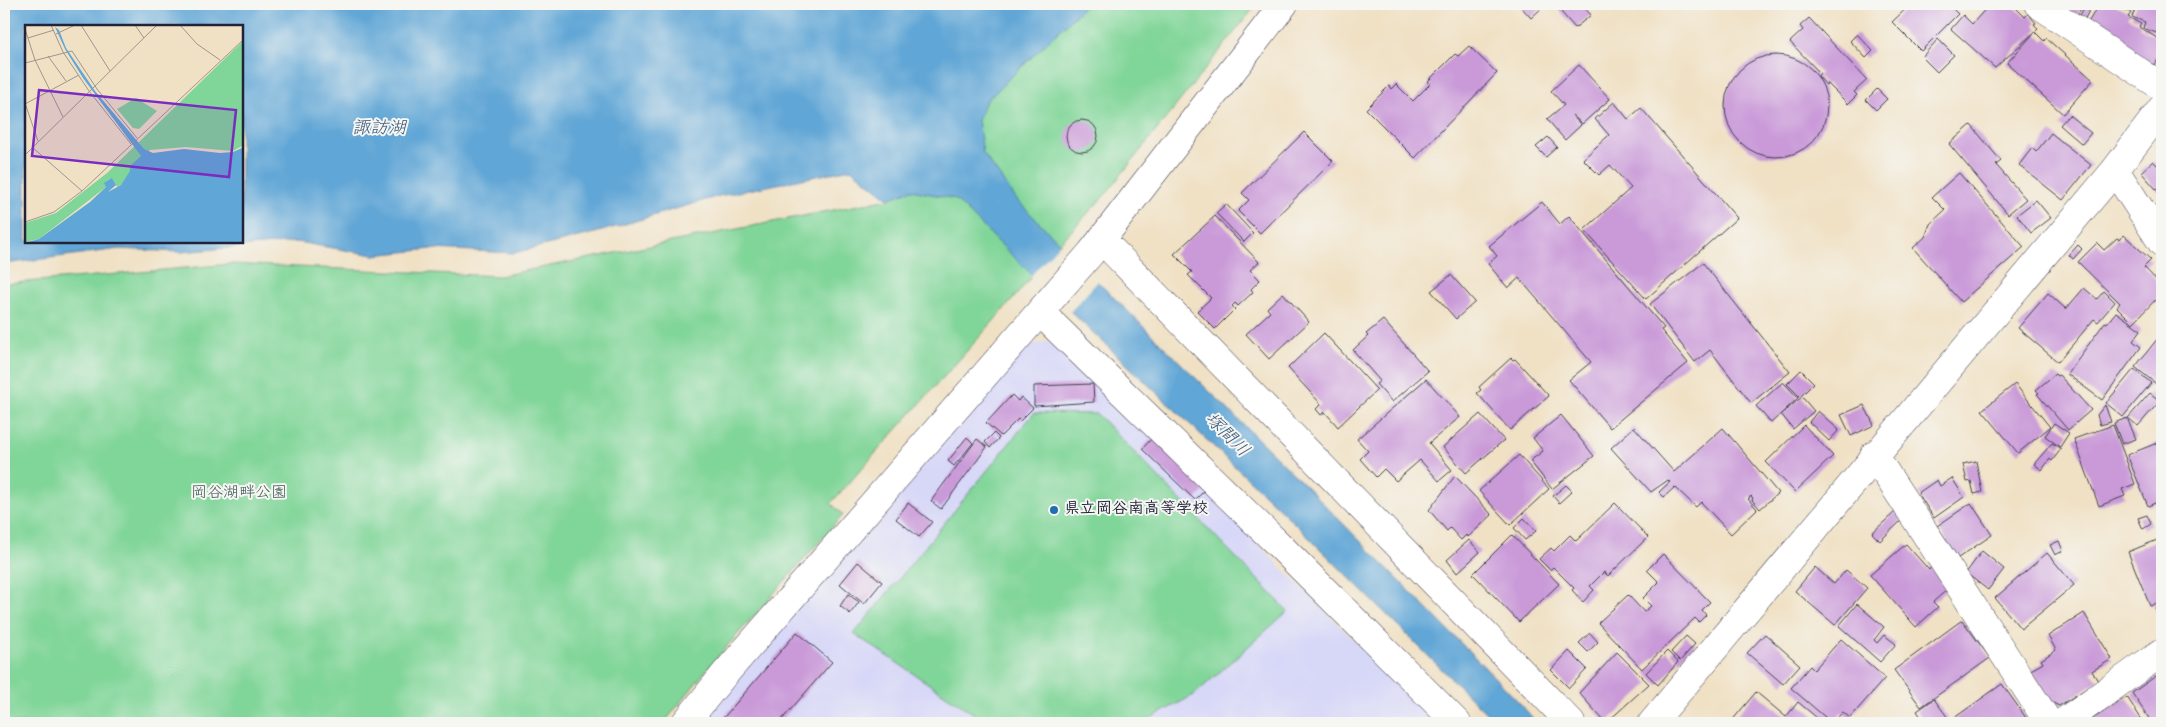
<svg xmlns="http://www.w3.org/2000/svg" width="2166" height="727" viewBox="0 0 2166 727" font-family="'Gochi Hand','Klee One',sans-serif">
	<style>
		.built { fill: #d7d7f8 }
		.green { fill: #80d598; stroke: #517c6a }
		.water { fill: #60a6d6; stroke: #416488; fill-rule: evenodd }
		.pier { fill: #f0e1c5 }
		.building { fill: #c999d8 }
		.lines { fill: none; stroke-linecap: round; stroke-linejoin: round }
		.minor-casing { stroke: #413f50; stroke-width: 29 }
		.minor { stroke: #fff; stroke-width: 28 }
		.poi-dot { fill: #1f6fb2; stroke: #f6f6f2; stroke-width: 2 }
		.labels { text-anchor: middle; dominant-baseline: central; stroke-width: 4; stroke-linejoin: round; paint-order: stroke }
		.park-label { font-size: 16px; fill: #3e5857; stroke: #f6f6f2 }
		.poi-label { font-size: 16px; font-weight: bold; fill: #22223b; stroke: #f6f6f2; text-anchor: start }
		.water-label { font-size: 18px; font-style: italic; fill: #3b5779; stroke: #f6f6f2 }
		.inset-road { fill: none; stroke: #9e958e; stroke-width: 1 }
		.view { fill: #7b2cbf; fill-opacity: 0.15; stroke: #7b2cbf; stroke-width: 2.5 }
		.inset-edge { fill: none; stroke: #22223b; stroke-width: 2.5 }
	</style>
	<rect width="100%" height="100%" fill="#f6f6f2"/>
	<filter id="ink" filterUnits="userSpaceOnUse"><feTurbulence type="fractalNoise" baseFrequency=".02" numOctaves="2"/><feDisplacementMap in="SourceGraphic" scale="10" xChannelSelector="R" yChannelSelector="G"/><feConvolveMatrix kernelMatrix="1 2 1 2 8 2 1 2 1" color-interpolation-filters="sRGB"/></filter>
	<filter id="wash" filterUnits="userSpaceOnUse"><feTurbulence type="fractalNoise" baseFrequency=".0096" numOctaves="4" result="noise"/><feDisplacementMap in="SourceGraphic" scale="20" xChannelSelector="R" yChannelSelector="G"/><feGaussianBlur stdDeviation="1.12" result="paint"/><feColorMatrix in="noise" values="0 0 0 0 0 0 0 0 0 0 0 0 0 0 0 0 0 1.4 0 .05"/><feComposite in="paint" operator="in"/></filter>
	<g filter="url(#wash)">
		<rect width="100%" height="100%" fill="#f0e1c5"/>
		<path class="built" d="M1055,341L1437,723H703L741,674L1026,345Z"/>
		<path class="green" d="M1087,4H1257L1105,195L1060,243L1008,305L831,503L843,515L708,668L664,723H4V284L231,264L499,276L889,199L986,101Z
			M1034,413L1097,414L1288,611L1194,695L1141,723H1007L977,716L854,634Z"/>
		<path class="water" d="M4,4H1087L986,101L978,120L983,153L1016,199L1098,282L1306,486L1519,702L1537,723H1496L1283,512L1032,275L955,199L911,190L889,199L851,169L719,196L595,233L514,253L432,249L374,255L297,242L181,252L119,249L4,264ZM26,26H241V241H26Z"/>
		<path class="pier" d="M1062,241L1099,280L1070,312L1030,277Z"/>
		<g id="blocks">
			<path class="building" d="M1526,4H1543L1545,5L1531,18L1522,8Z
				M1557,4H1581L1591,15L1575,28L1555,5Z
				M1911,4H1951L1955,7L1953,9L1958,14L1921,51L1892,22Z
				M1990,4H2012L2025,17L2028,14L2036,23L2034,24L2038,29L1995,68L1951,29L1963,15L1972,24Z
				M2061,4H2084L2077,15Z
				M2086,4H2093L2084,20L2079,17Z
				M2099,4H2114L2131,13L2128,17L2141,24L2139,27L2162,41V52L2155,65L2086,26Z
				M2137,4H2162V35L2143,28L2145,22L2132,17Z
				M1809,18L1867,80L1854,92L1857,95L1848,104L1827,83L1826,85L1818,76L1820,73L1790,42L1803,30L1800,26Z
				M2035,32L2044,41L2046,38L2093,80L2063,114L2007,63Z
				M1857,34L1873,51L1866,58L1850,41Z
				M1938,39L1954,55L1937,72L1922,57Z
				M1469,46L1497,73L1415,158L1366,109L1389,86L1391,89L1396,84L1413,101L1430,84L1428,81L1455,54L1458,56Z
				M1725 106a51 51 0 1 1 102 0a51 51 0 1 1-102 0Z
				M1579,65L1610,99L1582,124L1572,115L1581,125L1565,140L1547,119L1564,105L1551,91Z
				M1877,89L1887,99L1876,110L1866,100Z
				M1614,102L1628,119L1641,108L1737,218L1646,299L1584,230L1631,188L1610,165L1599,175L1583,159L1609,135L1595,119Z
				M2069,115L2091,133L2082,144L2060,125Z
				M1066 136a16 16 0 1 1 32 0a16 16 0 1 1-32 0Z
				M1971,125L2001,161L1996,165L2026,199L2008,214L1949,144Z
				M1304,132L1333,161L1260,233L1238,211L1249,200L1242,193Z
				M2051,133L2091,165L2063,200L2019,165L2032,148L2036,152Z
				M1548,137L1557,147L1546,157L1536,147Z
				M2153,161L2160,168L2162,166V196L2141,172Z
				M1959,173L2024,247L1961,302L1913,248L1925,237L1930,224L1945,210L1932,197Z
				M2036,200L2051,218L2031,233L2017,215Z
				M1542,202L1560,224L1569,216L1664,328L1661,330L1688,363L1610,428L1569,380L1591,362L1519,278L1508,288L1488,264L1497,256L1489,246Z
				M1226,204L1253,233L1244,242L1216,213Z
				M1215,216L1259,262L1250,270L1260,280L1251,289L1253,292L1238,306L1235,303L1232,306L1235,309L1215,329L1197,311L1211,298L1188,275L1192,272L1174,254Z
				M2124,235L2151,260L2144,267L2162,286V293L2133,323L2117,307L2120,303L2078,262L2097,243L2104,250L2117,238L2120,240Z
				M2078,245L2082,249L2073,259L2069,255Z
				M1703,263L1790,372L1751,403L1710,350L1695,362L1650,304Z
				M1451,275L1475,302L1456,319L1431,291Z
				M2084,288L2097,299L2104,291L2115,302L2098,322L2094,319L2058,362L2018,328L2048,293L2066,309Z
				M1283,293L1309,322L1269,359L1246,334L1270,312L1267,308Z
				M2116,312L2141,330L2133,341L2141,347L2102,400L2067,374L2105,322L2107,323Z
				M1383,320L1428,371L1392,402L1376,384L1380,381L1353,350L1368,336L1366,334Z
				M1324,333L1377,390L1338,427L1325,412L1321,415L1316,409L1321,404L1288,368Z
				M2162,333V384L2160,387L2135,367Z
				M1511,358L1513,360L1515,359L1549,396L1510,430L1477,393L1481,390L1479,387Z
				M2134,369L2151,383L2123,417L2106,403Z
				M1801,370L1814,383L1800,397L1787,384Z
				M2055,374L2057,376L2059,375L2091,410L2068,430L2037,394L2039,393L2036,390Z
				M1426,379L1460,417L1429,443L1452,470L1439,481L1420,460L1396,481L1384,469L1376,477L1360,459L1368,451L1357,439Z
				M1783,382L1798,398L1771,423L1756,406Z
				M1093,384L1094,402L1034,406V386Z
				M2015,384L2050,427L2018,453L1982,410Z
				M2150,393L2160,401L2138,426L2128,418Z
				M1012,395L1018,401L1021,397L1033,408L1020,421L1018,419L1001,436L986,423Z
				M1802,397L1814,411L1793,429L1781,414Z
				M1864,405L1874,425L1851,436L1841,415Z
				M2105,405L2111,422L2100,425L2097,415Z
				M1818,411L1839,430L1829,441L1809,422Z
				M1480,414L1504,440L1466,473L1443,447Z
				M1561,415L1594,456L1552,489L1530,461L1543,451L1533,438Z
				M2127,418L2136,439L2122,444L2114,423Z
				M2054,423L2069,433L2060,447L2045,436Z
				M1804,425L1833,456L1795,492L1766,462Z
				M2113,425L2135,484L2122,489L2125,496L2099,506L2074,439Z
				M1634,427L1674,472L1723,428L1778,493L1760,509L1752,500L1753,498L1751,496L1748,499L1757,509L1731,534L1701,502L1696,507L1675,487L1664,497L1659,492L1670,482L1668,480L1651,492L1611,448Z
				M994,433L999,438L990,448L985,442Z
				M967,437L973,443L954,466L948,461Z
				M1153,437L1206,489L1195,500L1142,449Z
				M977,439L987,447L941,509L931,501Z
				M2162,441V500L2148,506L2127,455Z
				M2052,443L2061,449L2052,461L2050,459L2042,470L2034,464Z
				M1519,455L1549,489L1510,525L1479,491Z
				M1976,461L1982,492L1974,494L1971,481L1967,482L1963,464Z
				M1455,476L1492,515L1468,537L1466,535L1461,540L1450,528L1447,531L1429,510Z
				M1952,478L1964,497L1934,518L1918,493L1937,480L1940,486Z
				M1566,485L1572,491L1559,503L1553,496Z
				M908,503L932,522L919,537L896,519Z
				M1615,503L1648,537L1608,576L1604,572L1590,586L1594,590L1583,602L1572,590L1574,588L1553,567L1550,570L1539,559L1551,548L1554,551L1570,535L1576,541Z
				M1971,503L1992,535L1958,558L1937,526Z
				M1896,511L1903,519L1880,541L1872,533Z
				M2147,515L2151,524L2143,529L2138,518Z
				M1524,518L1536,531L1525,540L1514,528Z
				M1512,535L1559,584L1519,622L1473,574Z
				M1469,540L1480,552L1457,573L1447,560Z
				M2157,540L2162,552V601L2150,606L2128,552Z
				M2059,541L2063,551L2055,555L2050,545Z
				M1906,544L1929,570L1931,567L1949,588L1933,602L1938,607L1916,627L1870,575Z
				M1982,551L2004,569L1988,590L1966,573Z
				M2047,553L2074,585L2021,629L1995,598Z
				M1663,554L1710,602L1702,610L1706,615L1699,622L1695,618L1642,669L1598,623L1628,595L1644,612L1651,606L1643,598L1659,582L1647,570Z
				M858,562L882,582L864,604L840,584Z
				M1815,567L1834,584L1846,570L1867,588L1835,625L1795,591Z
				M848,594L859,602L850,614L840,606Z
				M1857,604L1884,627L1874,640L1877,643L1884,635L1896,644L1880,662L1839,626Z
				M2162,605V625L2155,608Z
				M2084,613L2112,659L2092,671L2098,681L2059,706L2051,702L2031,670L2043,663L2041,660L2056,650L2048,636Z
				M1962,620L1990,658L1921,707L1894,670Z
				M797,632L832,662L779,723H719Z
				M1590,633L1598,642L1588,652L1579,643Z
				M1765,634L1800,665L1783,684L1747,653Z
				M1686,636L1695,644L1680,661L1671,652Z
				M1841,639L1885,678L1850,718L1843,712L1832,723L1791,688L1810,666L1814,670Z
				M1569,651L1587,669L1569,688L1551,670Z
				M1667,651L1678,662L1658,685L1646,673Z
				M1617,652L1649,684L1606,723L1579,693Z
				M2156,676L2162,686V723H2152L2132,693Z
				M2002,684L2029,722L1947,723Z
				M1756,692L1786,717L1798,702L1822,722L1730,723Z
				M2127,697L2144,723H2086Z
				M1934,699L1948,718L1941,723H1925L1917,711Z
				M1917,717L1921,723H1908Z"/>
		</g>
	</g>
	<g filter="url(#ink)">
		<use href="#blocks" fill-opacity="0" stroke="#413f50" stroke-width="1"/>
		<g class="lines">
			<defs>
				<path id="minor" d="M2038,4L2162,87
					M2115,170L2162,243
					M1102,240L1571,723
					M1040,312L1279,545L1457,723
					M1874,455L2049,723
					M685,723L723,676L1091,253L1284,4
					M1652,723L2115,170L2162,108
					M2062,723L2162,652"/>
			</defs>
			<use href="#minor" class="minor-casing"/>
			<use href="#minor" class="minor"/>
		</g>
	</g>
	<circle class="poi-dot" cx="1054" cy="510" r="5"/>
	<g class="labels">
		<g class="park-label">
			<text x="239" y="494">岡谷湖畔公園</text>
		</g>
		<g class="poi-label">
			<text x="1064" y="510">県立岡谷南高等学校</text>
		</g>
		<g class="water-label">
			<text x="379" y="129">諏訪湖</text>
			<text transform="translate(1226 436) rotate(45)">塚間川</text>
		</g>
	</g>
	<g transform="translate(25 25)">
		<rect width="218" height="218" fill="#f0e1c5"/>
		<path d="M217,17V121L208,126L161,122L125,125L105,141L106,146L96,160L92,162L87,153L81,162L14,214L0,217V198L31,188L82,148ZM111,73L132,86L114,104L108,103L92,84Z" fill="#80d598"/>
		<path d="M30,2L34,5L41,23L70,66L119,124L128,128L159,124L195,128L208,127L217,123V217H3L14,214L65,177L81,162L79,158L87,153L91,160L83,167L96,160L105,146V141L116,131L58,53L40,24Z" fill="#60a6d6"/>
		<path class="inset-road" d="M26,0L38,27L64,66L106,119M56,0L85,46M110,0L119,13M155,0L172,19L195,35M0,4L10,35L38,92M31,9L50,0M3,13L29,5M23,31L41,56M0,38L47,26L72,64L112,113M0,78L13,116M0,79L54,50M7,122L57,166M0,130L132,0M0,197L29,187L57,166L218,15"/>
		<path class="view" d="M14,65L211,85L204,152L7,131Z"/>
		<rect width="218" height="218" class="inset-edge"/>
	</g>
	<rect width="2166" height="727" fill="none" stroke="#f6f6f2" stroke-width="20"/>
</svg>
